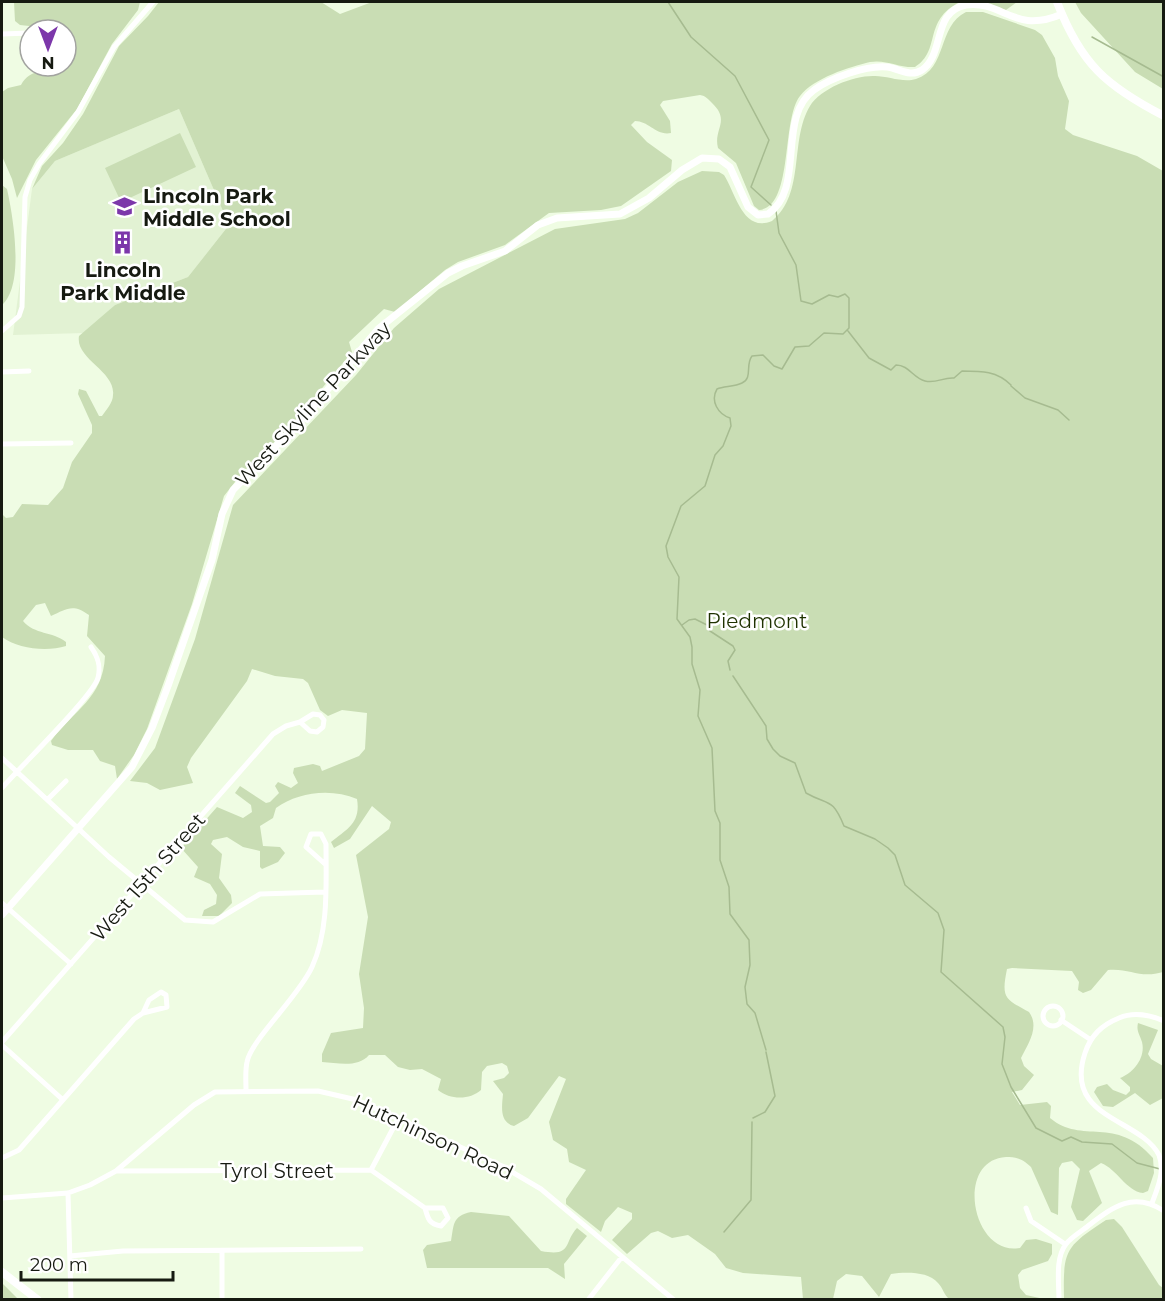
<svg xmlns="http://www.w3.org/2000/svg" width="1165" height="1301" viewBox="0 0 1165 1301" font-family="Montserrat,sans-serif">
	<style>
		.built { fill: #e2f2d3 }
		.green { fill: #c9ddb4 }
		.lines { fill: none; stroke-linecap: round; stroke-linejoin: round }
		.stream { stroke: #a6bb90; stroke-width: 1.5 }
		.minor { stroke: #fff; stroke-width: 5 }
		.tertiary { stroke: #fff; stroke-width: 7 }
		.secondary { stroke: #fff; stroke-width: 8 }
		.labels { text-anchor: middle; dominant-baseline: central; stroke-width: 5; stroke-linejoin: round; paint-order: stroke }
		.poi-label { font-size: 20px; font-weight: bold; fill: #161a11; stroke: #fff; text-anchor: start }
		.street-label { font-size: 20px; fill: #161a11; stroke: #fff }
		.park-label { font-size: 20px; fill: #1f3201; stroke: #fff }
	</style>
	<rect width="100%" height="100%" fill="#effce3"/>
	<path class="built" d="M179,109L229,225L188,277L115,305L85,333L13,335L32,189L55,161Z"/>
	<path class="green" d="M14,2H140L138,10L112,44L77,109L36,160L17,198L12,179L2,156V92L8,88L21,85C30,68 49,71 66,66L69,56L66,30L20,25L15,21Z
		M159,2H321L340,14L372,2H960C922,21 942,50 915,67C899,68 886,59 870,62C849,67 814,78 800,96C781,120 794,207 759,210L754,206L736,163L718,148C713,129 731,121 712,103C708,99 706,96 700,95L663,101L660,105L670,121L671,133C656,136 649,121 635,121L631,125L647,142L672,160L671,171L621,206L601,210L549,213L505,245L458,262L445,270L395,312L384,309L349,342L352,352L290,427L242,473L224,496L192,604L147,729L134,755L117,779L115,766L100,761L93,750H68L52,745L51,741C74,709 103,699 105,656L87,636L89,615C73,603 66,609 51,616L45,603L36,605L23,621C35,635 52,631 66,642V646C47,652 18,649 2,637V514L6,518L13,517L22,504L48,505L63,488L72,462L92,433V425L78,394L79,389L86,391L99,416H102C106,410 113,403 113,395C116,371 75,359 79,336L115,305L188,277L229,225L179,109L55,161L32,189L42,166L63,143L83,114L119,46L148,16Z
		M979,2H1017L1006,10Z
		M1075,2H1163V89L1135,72L1081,13Z
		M966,12H983L1035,30L1042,35L1055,58L1058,76L1069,101L1065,129L1073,135L1137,156L1163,171V972C1140,979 1130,968 1108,970L1091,990L1083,993L1078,990L1079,982L1072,971L1012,968L1007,969C1001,998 1005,999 1029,1012C1040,1027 1028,1044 1021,1058L1024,1066L1034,1075L1022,1090L1012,1092L1020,1105L1047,1102L1051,1106L1050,1118C1082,1145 1116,1115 1153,1158L1154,1173L1148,1191L1143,1193C1126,1191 1117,1169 1101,1163L1089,1171L1102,1203L1083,1221L1077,1220L1071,1207L1080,1169L1072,1161L1062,1163L1059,1168L1058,1215L1051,1212L1031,1167C1023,1159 1017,1157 1006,1157C954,1160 972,1257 1020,1248L1026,1240L1036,1239L1052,1244V1254L1048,1261L1022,1270L1018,1275L1020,1288L1026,1295L1044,1299H949C944,1295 943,1288 938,1283C928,1271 905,1272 891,1274L879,1297L862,1276L846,1274L837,1281L833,1299H803L801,1277L743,1273L726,1268L715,1254L688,1235L672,1238L658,1231L651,1233L627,1254L612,1240L632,1219V1213L618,1207L605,1221L601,1232L566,1204V1199L586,1170L569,1162L567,1149L553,1140L549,1122L566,1079L559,1076L528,1118L514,1126C499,1122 502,1106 503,1094L493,1081L504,1078L509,1073L507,1066L502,1063L487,1066L482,1072L481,1090C470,1100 450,1100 438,1090L441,1079L422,1069L410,1070L398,1067L385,1055H369C358,1068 338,1063 322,1062V1054L331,1033L363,1028L364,1008L359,974L368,917L356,855L389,829L391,822L372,806L350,839L334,848L331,842C347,829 361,823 357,799C331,788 298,792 276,808L273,818L260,826L263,846L280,847L285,853L278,862L262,869L260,867V851L243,847L227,837L213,840L211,844L222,854L219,878L231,895L232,903L219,916H202L204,910L216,904L217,895L210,884L194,877L198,867L181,848L217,807L243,818L252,812L251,805L235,793L240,786L266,803L270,802L279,793L275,786L278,782L291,788L298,783L293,773L294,768L313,764L320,766L322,771L359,756L365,749L367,713L342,710L328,716L320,710L308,683L303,679L275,676L252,669L247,681L191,758L187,767L193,783L160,790L147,783L130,781L155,748L195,639L233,505L356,375L394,328L439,289L555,229L625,219L638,213L678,182L702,171L719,172L724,175C736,194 743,233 772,221C806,193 789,141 810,106C821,88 855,75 875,76C888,76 903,83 916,79C948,69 937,26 966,12Z
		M180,133L196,167L121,202L105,168Z
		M2,185L7,189C13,216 25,285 2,305Z
		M1138,1023L1158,1030L1148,1054L1151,1059L1163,1066V1098L1150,1105L1135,1093L1113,1107L1103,1106L1094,1092L1097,1087L1107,1084L1113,1090L1126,1095L1130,1091V1087L1120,1078C1133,1073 1146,1058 1142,1042C1140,1035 1136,1031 1138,1023Z
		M471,1212L509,1216L541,1251C573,1257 563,1243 577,1228L587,1236L564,1264L565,1279L548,1268H427L423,1250L427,1245L451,1241C454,1225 452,1216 471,1212Z
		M1114,1219L1122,1227L1159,1285L1163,1288V1299H1064C1063,1250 1065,1247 1106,1220Z
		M2,1283L18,1299H2Z"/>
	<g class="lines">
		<path class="stream" d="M668,2L691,37L735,76L769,140L751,187L771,205
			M1092,37L1164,77
			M848,331L869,358L891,370L896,365C909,365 913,378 925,381C936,384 943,377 954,378L962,371C982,371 997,371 1011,385
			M1011,386L1025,398L1058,410L1069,420
			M682,625L689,620L695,619L709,626L710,631L733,646L735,650L728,661L730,670
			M733,676L766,726L767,739L773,749L780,756L795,763L806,793C829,806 832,797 844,826L875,839L888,848L895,855L905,885L938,913L944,930L941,972L1003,1027L1005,1037L1002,1064L1011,1087L1036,1128L1062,1141L1071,1137L1082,1142L1112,1144L1137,1163L1160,1169
			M766,1050L755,1013L747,1004L745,987L750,965L749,940L730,914L729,887L720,860V823L715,811L712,748L698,716L700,690L692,664V647L690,637L677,619L679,577L668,557L666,546L681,506L705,486L715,455L723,446L731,426L730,418C718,414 710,401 717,389C724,386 734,387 742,383C753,378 745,365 752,356L763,355L774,366L782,369L795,347L809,346L824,333L843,334L849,328V298L845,294L838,297L829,295L812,304L801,301L796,265L779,233L776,211
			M753,1118L765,1112L775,1096L766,1052
			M724,1232L751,1200L752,1122"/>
		<path class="minor" d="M2,34L30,33
			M2,331L19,316L22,307L25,197L30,180L39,164L78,112L114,47L153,2
			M2,372L29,371
			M2,444L71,443
			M313,714L320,715L324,720L323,727L317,732L310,731L300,722Z
			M2,758L109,857L185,920L213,922L260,894L324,892
			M2,788C19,768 92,697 98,678C101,666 98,657 91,647
			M48,799L66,781
			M2,903L71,964
			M161,992L166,995L167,1007L143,1013L149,1000Z
			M1043 1016a10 10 0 1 1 20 0a10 10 0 1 1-20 0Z
			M1061,1020L1091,1040
			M2,1042L273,734L286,726L300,722
			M2,1045L62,1099
			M246,1090C246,1081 245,1071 247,1062C251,1040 299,996 312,967C329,930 326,885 326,844L321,834H311L306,847L325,864
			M2,1158L19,1150L134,1019L143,1013
			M371,1170L398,1119
			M116,1171L371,1170L425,1208H443L448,1218L441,1226C429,1224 428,1219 425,1208
			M68,1193L71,1300
			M2,1198L68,1193L90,1185L116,1171L194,1105L215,1092L318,1091L357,1100L502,1166L541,1189L674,1300
			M1152,1203C1158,1187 1165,1172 1159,1155C1140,1118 1063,1119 1085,1053C1091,1035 1102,1025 1119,1018C1133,1012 1150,1015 1164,1021
			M1026,1208L1031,1221L1065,1244
			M222,1252V1300
			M70,1256L123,1251L361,1249
			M588,1300L621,1258
			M1059,1300C1059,1283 1055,1258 1066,1244C1071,1237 1082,1231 1088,1226C1113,1207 1133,1191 1164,1211"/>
		<path class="tertiary" d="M2,915L132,767L152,728L168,686L212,560L222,514L233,490L309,412L378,329L448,273L462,266L505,251L538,225L557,218L620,214L649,198L682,170L702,158L719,159L730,167L748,207L758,215L768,214C806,189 776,117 814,90C830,78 867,65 887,67C898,68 910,78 922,70C945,54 932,11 966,5C1003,0 1014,35 1062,14"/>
		<path class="secondary" d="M1057,2C1081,64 1106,86 1164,116
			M2,1272L38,1300"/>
	</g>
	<defs>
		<symbol id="school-bare" viewBox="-9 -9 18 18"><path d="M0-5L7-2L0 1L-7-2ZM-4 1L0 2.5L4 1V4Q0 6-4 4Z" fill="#7c37aa" stroke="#fff" stroke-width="2.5" paint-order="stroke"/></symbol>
		<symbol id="building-bare" viewBox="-9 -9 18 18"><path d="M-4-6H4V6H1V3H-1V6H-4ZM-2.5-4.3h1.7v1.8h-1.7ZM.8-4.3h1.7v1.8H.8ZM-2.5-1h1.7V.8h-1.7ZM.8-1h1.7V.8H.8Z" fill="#7c37aa" stroke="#fff" stroke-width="2.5" paint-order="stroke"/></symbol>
	</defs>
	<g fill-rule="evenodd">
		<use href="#school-bare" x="108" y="190" width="33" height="33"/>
		<use href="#building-bare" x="106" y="226" width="33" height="33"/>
	</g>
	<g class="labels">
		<g class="poi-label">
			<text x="143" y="196">Lincoln Park<tspan x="143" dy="23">Middle School</tspan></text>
			<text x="123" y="270" text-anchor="middle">Lincoln<tspan x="123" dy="23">Park Middle</tspan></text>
		</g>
		<g class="street-label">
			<text transform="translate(313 404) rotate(-47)">West Skyline Parkway</text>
			<text transform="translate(148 877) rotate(-49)">West 15th Street</text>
			<text transform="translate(433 1137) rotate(25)">Hutchinson Road</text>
			<text x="277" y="1171">Tyrol Street</text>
		</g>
		<g class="park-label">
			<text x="757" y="621">Piedmont</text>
		</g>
	</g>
	<rect width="1165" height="1301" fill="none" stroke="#161a11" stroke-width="6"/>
	<g transform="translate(48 48) rotate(180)"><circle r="28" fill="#ffffff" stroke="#a2a3a0" stroke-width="1.5"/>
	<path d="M0-4.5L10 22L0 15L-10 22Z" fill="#7c37aa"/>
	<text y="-9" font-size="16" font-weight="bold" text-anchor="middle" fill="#161a11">N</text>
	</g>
	<path d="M21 1271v9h152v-9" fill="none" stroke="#161a11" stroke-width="3"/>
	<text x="30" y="1271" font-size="18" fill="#161a11" stroke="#ffffff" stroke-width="4.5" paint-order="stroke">200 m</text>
</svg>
